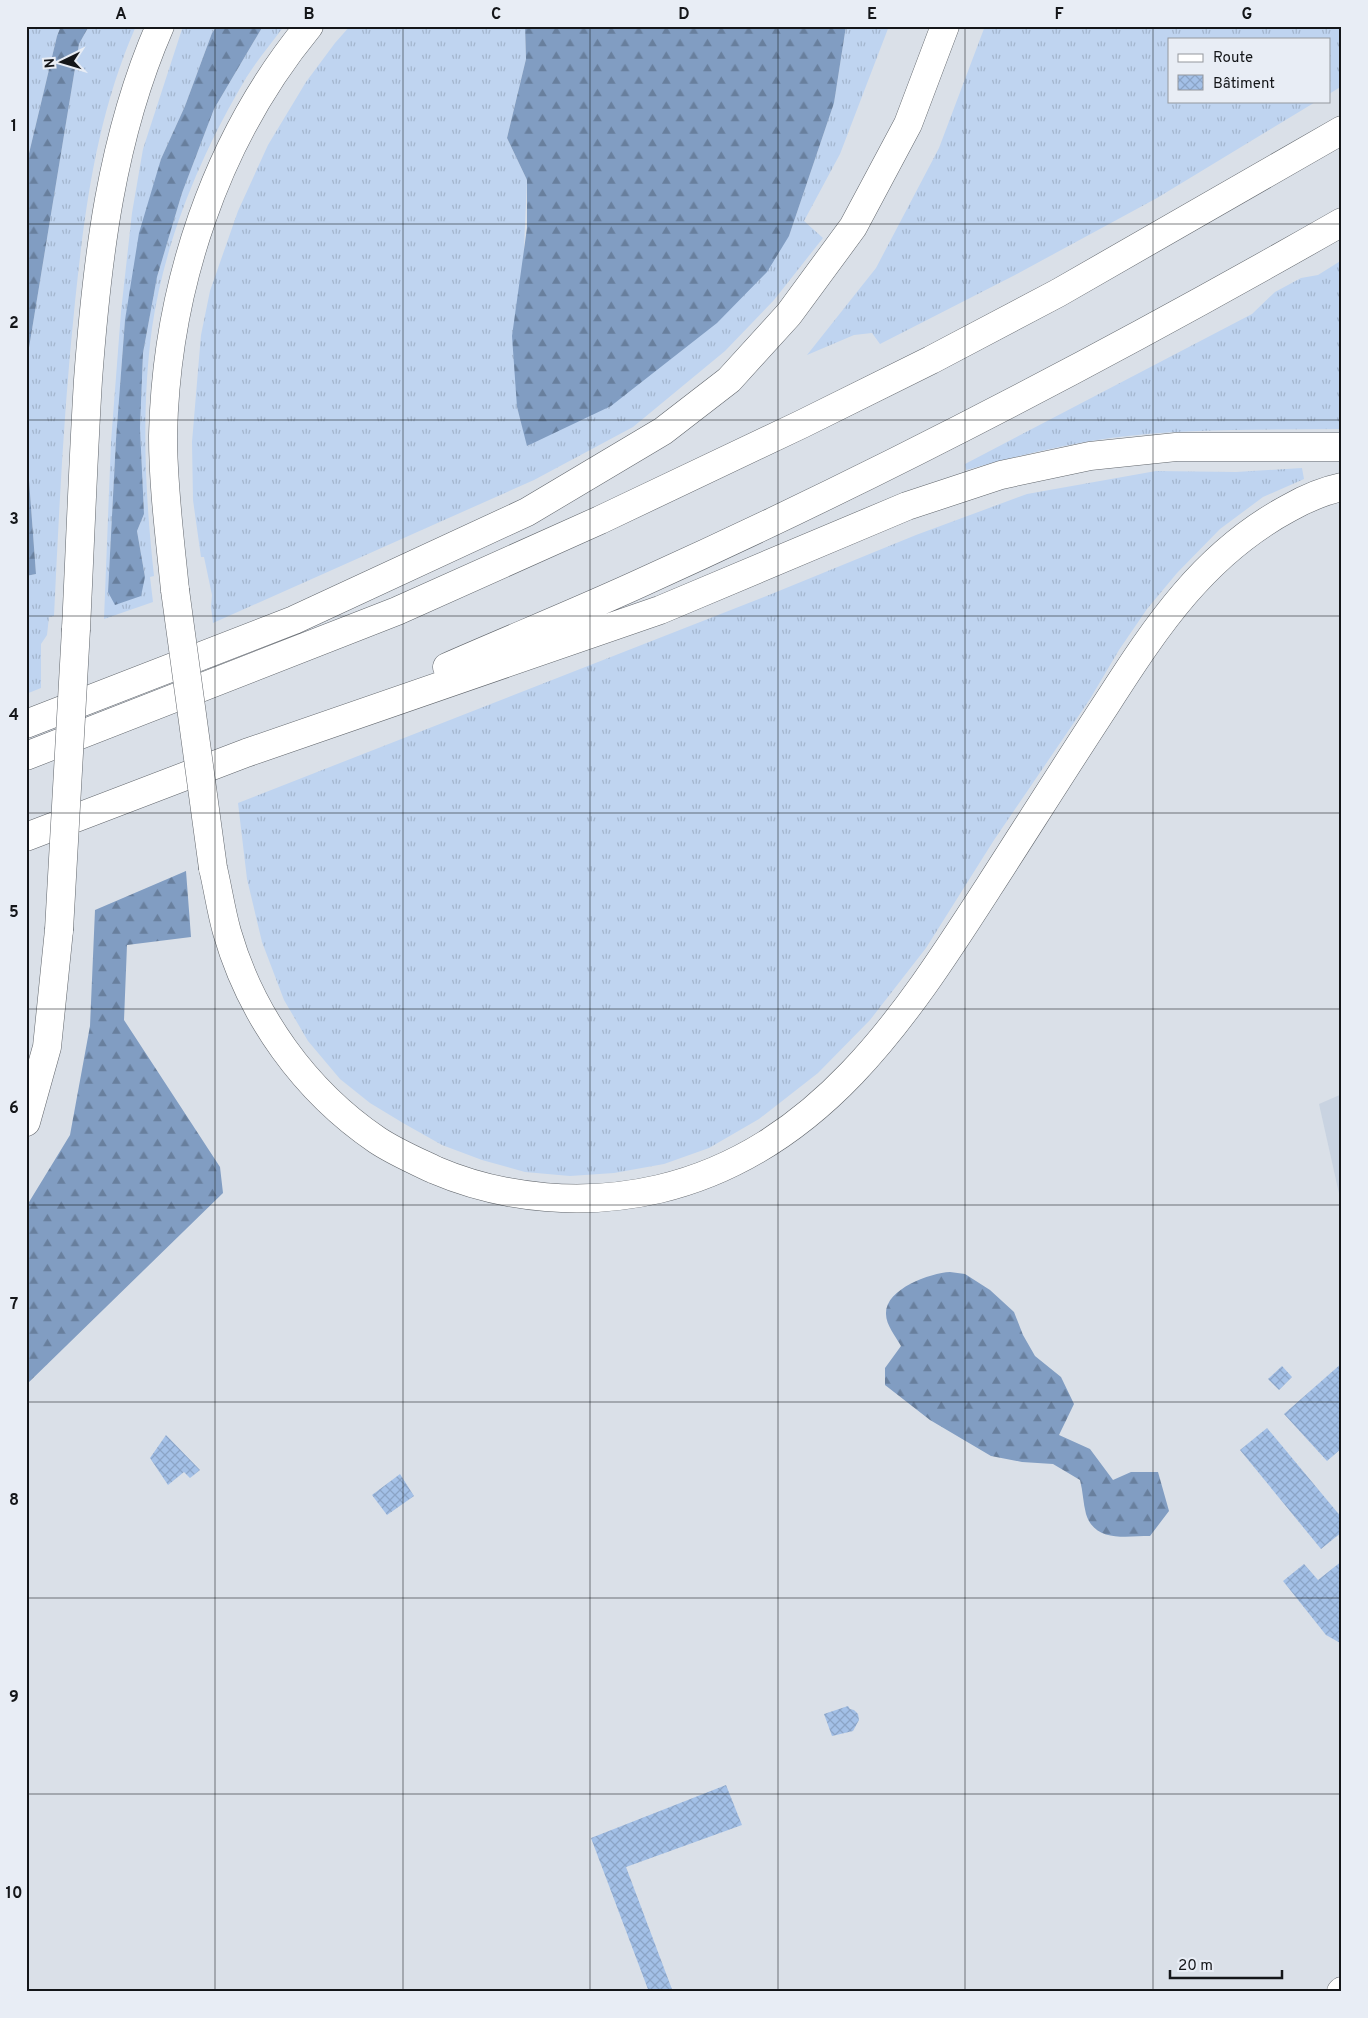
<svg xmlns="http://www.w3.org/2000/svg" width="1368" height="2018" viewBox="0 0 1368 2018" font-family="Overpass,sans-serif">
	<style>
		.built { fill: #c9d3e1 }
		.grass { fill: url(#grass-tufts) }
		.forest { fill: url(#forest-firs) }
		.building { fill: url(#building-cross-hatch) }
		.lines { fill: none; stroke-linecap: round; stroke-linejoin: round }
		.secondary-casing { stroke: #60656b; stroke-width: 29 }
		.highway-casing { stroke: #60656b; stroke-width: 29 }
		.secondary { stroke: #fff; stroke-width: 28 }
		.highway { stroke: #fff; stroke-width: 28 }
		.highway-bridge-casing { stroke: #60656b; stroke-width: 29; stroke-linecap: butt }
		.highway-bridge { stroke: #fff; stroke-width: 28 }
		.grid { fill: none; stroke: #141619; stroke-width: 1; stroke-opacity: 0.55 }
		.neatline { fill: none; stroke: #141619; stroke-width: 2 }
		.grid-label { font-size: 16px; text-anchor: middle; font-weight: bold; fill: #141619 }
	</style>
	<defs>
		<pattern id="grass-tufts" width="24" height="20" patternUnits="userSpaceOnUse" patternTransform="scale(1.25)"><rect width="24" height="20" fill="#bfd4f0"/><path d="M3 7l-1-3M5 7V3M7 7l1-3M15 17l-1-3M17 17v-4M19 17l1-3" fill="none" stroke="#a3b5cd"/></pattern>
		<pattern id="forest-firs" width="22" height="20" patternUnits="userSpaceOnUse" patternTransform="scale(1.25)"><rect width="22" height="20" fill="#819dc2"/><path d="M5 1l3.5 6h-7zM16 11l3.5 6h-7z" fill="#687f9d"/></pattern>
		<pattern id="building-cross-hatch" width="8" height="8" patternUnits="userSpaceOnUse" patternTransform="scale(1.25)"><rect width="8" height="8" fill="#a3c0e7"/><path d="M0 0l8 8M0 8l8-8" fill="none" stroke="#8ba4c6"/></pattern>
	</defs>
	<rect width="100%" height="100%" fill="#dae0e8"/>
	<path class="built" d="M1342,1094V1207L1319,1104Z"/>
	<path class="grass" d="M32,26H61L57,36L26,166V36Z
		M89,26H136C97,115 85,207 75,302C64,406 59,511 54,616L49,617L47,635L41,644V688L26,694V576L36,574L26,440V366L79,44Z
		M183,26H217L212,33L185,106L161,159L125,320L116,439L108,592L145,577L137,531L144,514L140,428L143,353L157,277L182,193L214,109L263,26H284C272,43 257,60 246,78C201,154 165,239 152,328C141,410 145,494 154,576L150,577L153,602L104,619L111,442L121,312L132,213L143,149Z
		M350,26H525L526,59L507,138L527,180L517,407L528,446L789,236L834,103L846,26H889L840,154L804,221L823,238L774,300L725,351L633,427L534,480L213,623L211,607L212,595L204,557H201L193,500L192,442L201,335L210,291L238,211L268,145L306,82L335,43Z
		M985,26H1342V86L1329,94V39H1169V101H1317L1157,198L1015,275L880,344L872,333L854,335L807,355L876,268L939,148Z
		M1342,260V429C1265,430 1187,428 1110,438C1061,445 1013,457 966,470L965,464L1252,314L1275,292L1301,278L1318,275Z
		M1302,468L1304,479L1263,497L1220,529L1177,573L1147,609L1119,650L1090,699L994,840L926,948L870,1020L818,1073L759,1119L709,1148L664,1164L614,1173L570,1176L525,1172L482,1160L442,1145L403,1123L370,1103L340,1079L308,1041L284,1000L262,942L247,879L238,803L769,595L916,535L1027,494L1156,471L1236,472Z"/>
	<path class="forest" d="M61,26H89L79,44L26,366V166L57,36Z
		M217,26H263L214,109L182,193L157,277L143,353L140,428L144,514L137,531L145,577L141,596L115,605L108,592L116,439L125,320L139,233L161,159L185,106L212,33Z
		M525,26H846L834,103L789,236L767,272L717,323L611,406L527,446L517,407L512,336L527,228V180L507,138L526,59Z
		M26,440L36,574L26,576Z
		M186,871L191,937L127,945L124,1020L220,1167L223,1193L26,1385V1207L70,1135L90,1026L95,910Z
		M950,1272L965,1274L990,1290L1014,1312L1023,1335L1035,1356L1061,1377L1074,1404L1059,1435L1090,1449L1113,1480L1131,1472H1158L1169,1511L1150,1536C1126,1536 1095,1543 1086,1514C1083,1503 1083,1491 1080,1480L1053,1464L1022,1462L991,1456L930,1420L885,1385V1368L901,1346C896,1337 886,1325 886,1314C885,1289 930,1273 950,1272Z"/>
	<path class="building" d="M1342,1363V1448L1327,1461L1284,1414Z
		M1282,1366L1292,1377L1279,1390L1268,1379Z
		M1267,1428L1342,1518V1532L1321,1549L1240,1450Z
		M166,1435L200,1470L190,1478L184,1472L168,1485L150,1458Z
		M400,1474L414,1496L387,1515L372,1495Z
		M1342,1561V1644L1326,1635L1283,1581L1304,1564L1318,1580Z
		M848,1706L850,1709L854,1710L858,1714L859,1720L853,1731L832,1736L824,1714Z
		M726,1785L742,1825L626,1867L673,1992H649L591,1838Z"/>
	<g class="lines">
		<defs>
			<path id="secondary" d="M1341,1992L1342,1991"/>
			<path id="highway" d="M175,590C170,539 163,487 163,436C166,289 215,140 309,26
				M76,629C80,546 83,463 88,380C97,259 111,138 160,26
				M447,667C513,638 580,611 645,581C882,474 1116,351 1342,222
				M26,724L294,620L527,512L663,431L729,380L789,314L853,227L908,124L945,26
				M26,756L397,611L600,520L802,424L931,360L1058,293L1342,130
				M26,837L246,753L660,610L907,506L1001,475L1090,456L1176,447H1342
				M213,868C218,889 221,911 227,932C251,1016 305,1091 377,1140C395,1152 416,1161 435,1170C505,1200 586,1206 659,1189C819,1151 905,1017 988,888C1028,826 1067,764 1107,703C1157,625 1205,553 1289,508C1305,499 1323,491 1342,487
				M26,1122L47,1047L59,930"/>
		</defs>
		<use href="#secondary" class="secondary-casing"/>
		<use href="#highway" class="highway-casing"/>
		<use href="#secondary" class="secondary"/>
		<use href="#highway" class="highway"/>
		<defs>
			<path id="highway-bridge" d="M175,590L213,868
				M59,930L76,629"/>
		</defs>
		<use href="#highway-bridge" class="highway-bridge-casing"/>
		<use href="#highway-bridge" class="highway-bridge"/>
	</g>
	<path class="grid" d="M215,26V1992M403,26V1992M590,26V1992M778,26V1992M965,26V1992M1153,26V1992M26,224H1342M26,420H1342M26,616H1342M26,813H1342M26,1009H1342M26,1205H1342M26,1402H1342M26,1598H1342M26,1794H1342"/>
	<rect width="1368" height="2018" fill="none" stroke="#e8edf5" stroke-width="55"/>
	<rect x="1168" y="38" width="162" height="65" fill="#e8edf5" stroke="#93979d"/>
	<rect x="1178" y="54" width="25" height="8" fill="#ffffff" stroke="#93979d"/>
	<text x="1213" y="62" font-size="15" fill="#141619">Route</text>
	<rect x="1178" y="75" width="25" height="15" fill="url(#building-cross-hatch)" stroke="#93979d"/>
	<text x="1213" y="88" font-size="15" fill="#141619">Bâtiment</text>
	<g transform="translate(62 62) rotate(265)" stroke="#e8edf5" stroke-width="4" paint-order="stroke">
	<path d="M0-4L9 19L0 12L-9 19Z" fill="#141619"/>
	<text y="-8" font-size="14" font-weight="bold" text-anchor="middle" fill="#141619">N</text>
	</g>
	<path d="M1170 1970v8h112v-8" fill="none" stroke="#141619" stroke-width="2.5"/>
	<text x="1178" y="1970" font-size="15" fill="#141619" stroke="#e8edf5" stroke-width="4" paint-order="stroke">20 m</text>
	<rect x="28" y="28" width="1312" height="1962" class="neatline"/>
	<g class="grid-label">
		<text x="121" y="19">A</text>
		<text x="309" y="19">B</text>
		<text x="496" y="19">C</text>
		<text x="684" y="19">D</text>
		<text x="872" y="19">E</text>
		<text x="1059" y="19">F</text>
		<text x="1247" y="19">G</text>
		<text x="14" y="131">1</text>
		<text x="14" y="328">2</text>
		<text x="14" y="524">3</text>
		<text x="14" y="720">4</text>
		<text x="14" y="917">5</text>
		<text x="14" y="1113">6</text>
		<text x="14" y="1309">7</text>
		<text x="14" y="1505">8</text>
		<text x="14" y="1702">9</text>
		<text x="14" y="1898">10</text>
	</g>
</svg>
